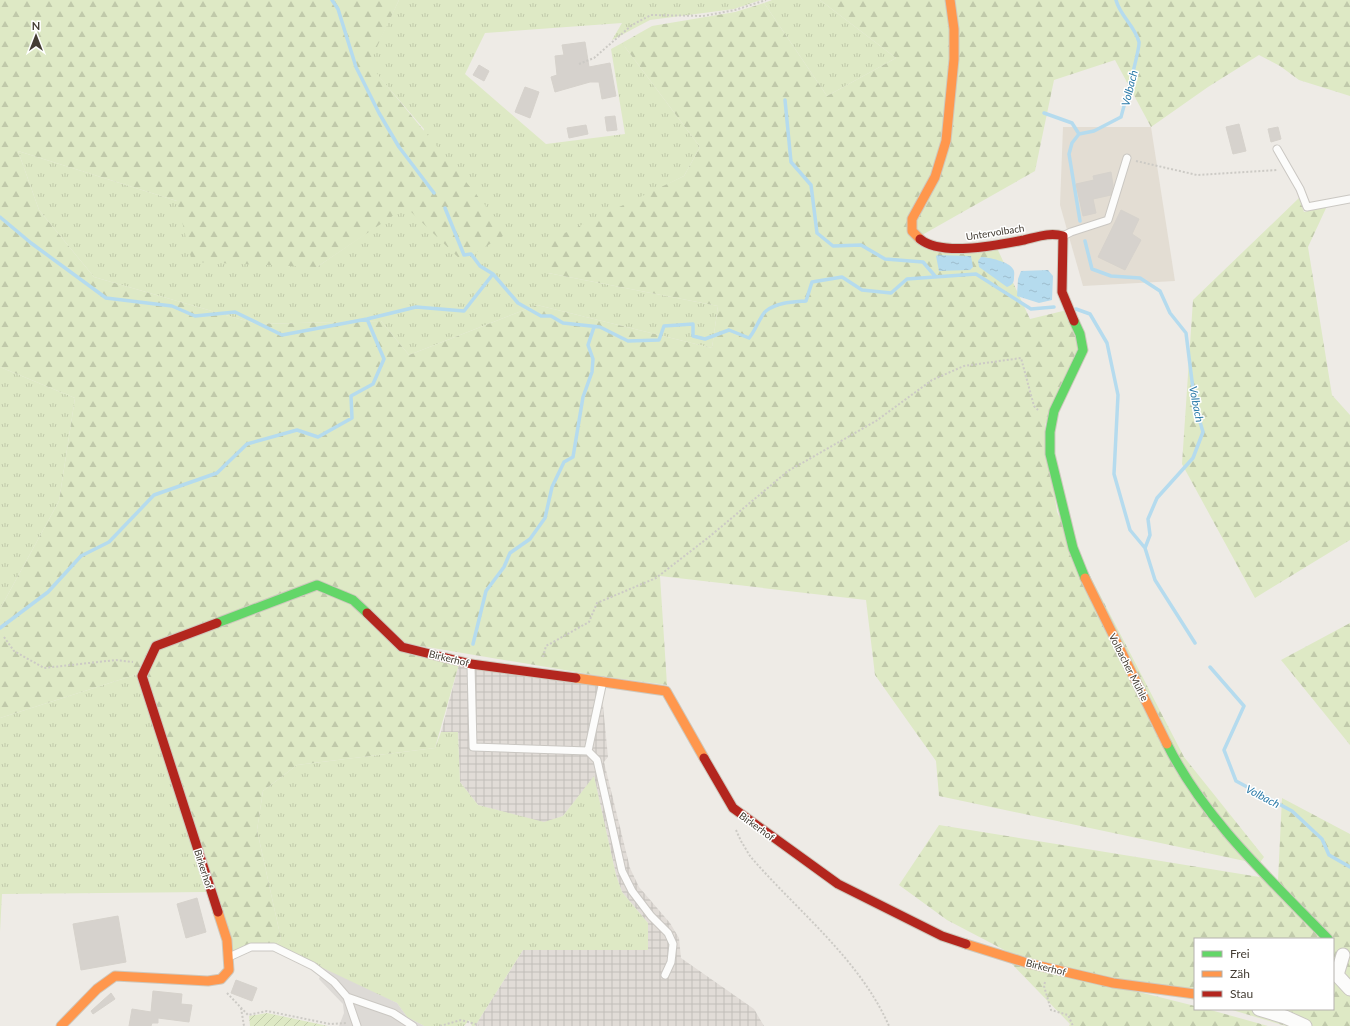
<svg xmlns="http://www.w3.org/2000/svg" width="1350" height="1026" viewBox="0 0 1350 1026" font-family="Lato,sans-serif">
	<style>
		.residential { fill: #e3ddd3 }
		.industrial { fill: url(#industrial-grid) }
		.grass { fill: url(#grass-tufts) }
		.forest { fill: url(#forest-firs) }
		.garden { fill: url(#garden-furrows) }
		.parking { fill: #dddad6 }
		.water { fill: url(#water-ripples) }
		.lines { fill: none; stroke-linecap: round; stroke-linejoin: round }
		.stream { stroke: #b5dbee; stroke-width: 3.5 }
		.building { fill: #d6d2cd; stroke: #d6d2cc }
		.lane-casing { stroke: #cac7c2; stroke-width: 9 }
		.street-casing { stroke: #cac7c2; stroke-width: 15 }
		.fast-casing { stroke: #cec8bd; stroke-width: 11 }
		.slow-casing { stroke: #cec8bd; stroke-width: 11 }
		.jam-casing { stroke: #cec8bd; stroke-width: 11 }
		.path { stroke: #cccac5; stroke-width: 2; stroke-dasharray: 2 2; stroke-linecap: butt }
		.lane { stroke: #fcfcfb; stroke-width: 7 }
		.street { stroke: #fcfcfb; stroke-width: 13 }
		.fast { stroke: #63d668; stroke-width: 9 }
		.slow { stroke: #ff974d; stroke-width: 9 }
		.jam { stroke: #b3261e; stroke-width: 9 }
		.labels { text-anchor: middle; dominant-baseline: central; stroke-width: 3; stroke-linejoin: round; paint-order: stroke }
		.street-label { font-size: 10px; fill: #433c33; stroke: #fff }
		.water-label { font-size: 11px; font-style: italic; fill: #2a7aa8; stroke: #fff }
	</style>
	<defs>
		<pattern id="industrial-grid" width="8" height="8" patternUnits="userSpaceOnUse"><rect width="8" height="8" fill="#e1dcd7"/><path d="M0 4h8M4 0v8" fill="none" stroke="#c2beb9"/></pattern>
		<pattern id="grass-tufts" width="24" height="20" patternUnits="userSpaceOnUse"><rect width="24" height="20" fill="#dee9c5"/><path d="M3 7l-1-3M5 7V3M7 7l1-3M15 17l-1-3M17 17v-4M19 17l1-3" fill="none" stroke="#c0c9aa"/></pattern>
		<pattern id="forest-firs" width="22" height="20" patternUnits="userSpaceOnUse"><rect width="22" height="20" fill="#dee9c5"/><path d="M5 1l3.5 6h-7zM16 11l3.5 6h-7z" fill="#c0c9aa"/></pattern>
		<pattern id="garden-furrows" width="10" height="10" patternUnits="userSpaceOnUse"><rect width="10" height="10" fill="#dee9c5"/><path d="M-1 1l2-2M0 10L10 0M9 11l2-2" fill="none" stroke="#c0c9aa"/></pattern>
		<pattern id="water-ripples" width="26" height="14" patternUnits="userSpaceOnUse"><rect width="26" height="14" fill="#b5dbee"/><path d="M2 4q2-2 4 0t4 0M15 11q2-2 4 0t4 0" fill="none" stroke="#9dbdcd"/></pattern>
	</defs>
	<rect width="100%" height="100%" fill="#eeebe6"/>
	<path class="residential" d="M1063,127H1151L1175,281L1083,286L1060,205Z"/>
	<path class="industrial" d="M459,664L601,685L608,757L604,762L630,868L639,887L670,923L679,938L681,958L754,1009L764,1026H475L523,950H648V923L622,892L616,875L594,777L563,816L544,823L478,805L460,782L458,732H441Z"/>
	<path class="grass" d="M399,0H761L734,9L650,20L612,40L622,23L485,33L465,74L546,144L625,134L611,49L622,43L700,147L684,176L646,195L548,273L718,306L712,348L537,305L409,355L381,321L257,324L94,277L39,210L18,151L177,201L317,267L406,206L424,129L368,64Z
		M772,0H820L896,58L827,96L764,3Z
		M0,367L75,398L59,501L0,609Z
		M138,674L207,892L2,894L0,932V718Z
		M441,732H458L460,782L478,805L544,822L563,816L594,776L616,875L622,892L648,923V950H523L475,1026H472L469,1020L464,1026H424L407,1017L397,1003L322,971L275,945L281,939L257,830L263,791L297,765L435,748Z"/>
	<path class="forest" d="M0,0H399L369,64L508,233L462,261L406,207L317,267L192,262L177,201L18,151L39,210L94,277L257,324L381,321L409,355L537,305L712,348L718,306L548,273V241L684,176L700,147L622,43L652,26L735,12L764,3L827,96L896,58L820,0H1350V96L1299,80L1280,66L1259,55L1208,87L1151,127L1115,60L1054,80L1035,171L915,239L997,248L1030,319L1067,310L1079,348L1045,425L1057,512L1184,757L1264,857L1259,864L939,796L936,761L875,675L866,600L660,576L667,685L600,676L403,643L317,582L155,641L138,674L0,718V609L59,501L75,398L0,367Z
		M1299,198L1304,212L1327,206L1308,247L1332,395L1350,415V540L1255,598L1182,464L1193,300Z
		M317,588L352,603L401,649L459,664L435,748L297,765L263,791L257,830L281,939L275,945L231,955L146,677L159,648Z
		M1350,623V745L1281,660Z
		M1282,798L1350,834V1026H1286L1229,1009H1333V939H1195V1000L1010,953L947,920L899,885L939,825L1278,880Z
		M1007,959L1195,1006V1009H1207L1268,1026H1069L1070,1024Z"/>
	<path class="garden" d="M267,1013L328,1026H250L249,1016Z"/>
	<path class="parking" d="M323,968L397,1003L407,1017L424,1026H339L344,1013L343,1004L319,979Z"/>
	<path class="water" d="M938,255L971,256L973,267L970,270L939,271L936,256Z
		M981,257C988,257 1010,262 1013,269C1015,271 1014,276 1014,278C1014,283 1012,285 1007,287L979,267L978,261Z
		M1048,270L1053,276L1052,300L1039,303L1017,296L1018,279L1021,271Z"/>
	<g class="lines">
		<path class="stream" d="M332,0L338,9L356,67L379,113L399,147L434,193
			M785,100L791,162L811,185L817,233L833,246L861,245L885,259L923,262L935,276
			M1044,113L1072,123L1079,134
			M445,208L464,255L471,254L480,266L493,274
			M0,217L31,243L106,298L172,306L195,316L235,312L282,335L367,319L416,307L464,311L493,274L518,303L541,316H551L563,323L600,327L628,341L659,340L664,326L693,324V336L705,339L729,330L749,338C756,330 760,316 766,311C777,302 794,302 806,301L812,282L842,277L862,290L891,293L907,279L976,274L1031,309L1054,307
			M1080,221L1069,154L1072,143L1079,134L1094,131L1121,117C1124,106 1140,49 1139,42C1135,26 1120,16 1116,0
			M1085,241L1092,269L1111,276L1140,278L1160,291L1170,313L1186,333L1195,405L1203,432L1193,458L1157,498L1148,519L1150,535L1145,548L1155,580L1195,643
			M1076,309L1090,314L1107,343L1118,395L1114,474L1130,530L1145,548
			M0,628L48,592L81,556L109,542L154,495L217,473L247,444L297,430L318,437L352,418L351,396L373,384L384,359L367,319
			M473,644L486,591L504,567L510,553L530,539L545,518L552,487L564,462L573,457L583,397L592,372L593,359L588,345L594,327
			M1210,667L1244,706L1224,750L1236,781L1292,811L1322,839L1329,855L1350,867"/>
	</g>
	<path class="building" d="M585,42L589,67L610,63L616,96L602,99L599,82H590L555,92L551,77L557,75L555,56L564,55L562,45Z
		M479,65L489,71L484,81L473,75Z
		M525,87L539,92L530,118L515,112Z
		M615,116L617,130L607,131L605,117Z
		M1239,124L1246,151L1233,154L1226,127Z
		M586,125L588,134L569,138L567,128Z
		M1278,127L1281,139L1271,142L1268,129Z
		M1111,172L1113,185L1111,195L1093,199L1096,213L1083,216L1076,184L1094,180L1093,176Z
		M1121,210L1139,219L1132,234L1141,240L1125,270L1098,257Z
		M197,898L206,932L186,938L177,904Z
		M118,916L126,962L81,970L73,924Z
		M236,980L257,988L252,1001L231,993Z
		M153,991L182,994L181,1004L192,1005L189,1022L158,1018V1023H152L151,1026H129L132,1009L151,1012Z
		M111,993L115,999L93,1014L91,1011Z"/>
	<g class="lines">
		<defs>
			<path id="lane" d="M1277,149L1300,189L1307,207L1350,199
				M1063,236L1071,232L1108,220L1127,158
				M471,665L473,747L588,751L603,681
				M588,751L597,760L622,871L632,891L651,916L668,933L673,944L671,962L665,975
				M229,957L251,947H274L313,966L334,982L347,997L357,1026
				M347,997L393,1013L413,1026"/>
			<path id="street" d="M1343,955L1337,975L1350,989
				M1259,1009L1285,1017L1305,1026"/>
			<path id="fast" d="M1074,321L1080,334L1083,350L1054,411L1050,432V454L1073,548L1085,578
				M217,623L317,585L353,600L367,613
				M1167,744C1205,820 1270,879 1328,939"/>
			<path id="slow" d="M920,239L912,231V219L935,177L946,141L954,59V29L950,0
				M1085,578L1167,744
				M576,678L666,691L704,758
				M966,944L1027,963L1113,983L1195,994
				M61,1026L97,989L115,976L208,981L221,979L229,970L227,940L218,912"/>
			<path id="jam" d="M920,239C942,257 998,245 1024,240C1037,237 1050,232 1063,236L1062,292L1074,321
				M367,613L402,647L471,664L576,678
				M217,623L156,646L142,676L218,912
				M704,758L733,808L838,884L942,936L966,944"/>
		</defs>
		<use href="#lane" class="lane-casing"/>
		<use href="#street" class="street-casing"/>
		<use href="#fast" class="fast-casing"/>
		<use href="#slow" class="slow-casing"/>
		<use href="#jam" class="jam-casing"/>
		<path class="path" d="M579,64L594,58L632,25L651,15L703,16L735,10L766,0
			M1136,161L1197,175L1278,170
			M4,637L14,651L44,668L116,660L133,662
			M543,657L546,646L589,622L597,603L656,578L709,537L788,471L876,421L932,380L964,366L1021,358L1034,406L1038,410
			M736,830L741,841L750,856C797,911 859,958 889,1026
			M1045,982L1044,986L1051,1010L1068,1015L1073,1026
			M227,993L248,1015L267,1011L330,1024L346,1023
			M241,1008L244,1026
			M440,1026L461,1020L479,1025"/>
		<use href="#lane" class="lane"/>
		<use href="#street" class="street"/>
		<use href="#fast" class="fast"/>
		<use href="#slow" class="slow"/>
		<use href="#jam" class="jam"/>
	</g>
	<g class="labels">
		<g class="street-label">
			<text transform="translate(995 232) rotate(-9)">Untervolbach</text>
			<text transform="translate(449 658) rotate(14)">Birkerhof</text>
			<text transform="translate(1129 667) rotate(63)">Volbacher Mühle</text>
			<text transform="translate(757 826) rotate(36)">Birkerhof</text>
			<text transform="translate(204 869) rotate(72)">Birkerhof</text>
			<text transform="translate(1046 967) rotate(14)">Birkerhof</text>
		</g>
		<g class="water-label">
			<text transform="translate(1129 88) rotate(-76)">Volbach</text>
			<text transform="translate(1197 404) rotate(79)">Volbach</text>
			<text transform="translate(1263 796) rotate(28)">Volbach</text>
		</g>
	</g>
	<rect x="1194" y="938" width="140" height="72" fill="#ffffff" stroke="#b4b1ad"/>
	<rect x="1202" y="951" width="20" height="6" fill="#63d668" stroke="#b4b1ad"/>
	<text x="1230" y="958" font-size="12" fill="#433c33">Frei</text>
	<rect x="1202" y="971" width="20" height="6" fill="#ff974d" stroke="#b4b1ad"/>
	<text x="1230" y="978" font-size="12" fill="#433c33">Zäh</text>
	<rect x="1202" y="991" width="20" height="6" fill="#b3261e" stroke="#b4b1ad"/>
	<text x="1230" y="998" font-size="12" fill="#433c33">Stau</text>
	<g transform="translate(36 36)" stroke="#ffffff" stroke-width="3" paint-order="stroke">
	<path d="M0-3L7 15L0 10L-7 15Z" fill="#433c33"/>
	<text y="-6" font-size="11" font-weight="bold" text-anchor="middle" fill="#433c33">N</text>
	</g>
</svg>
